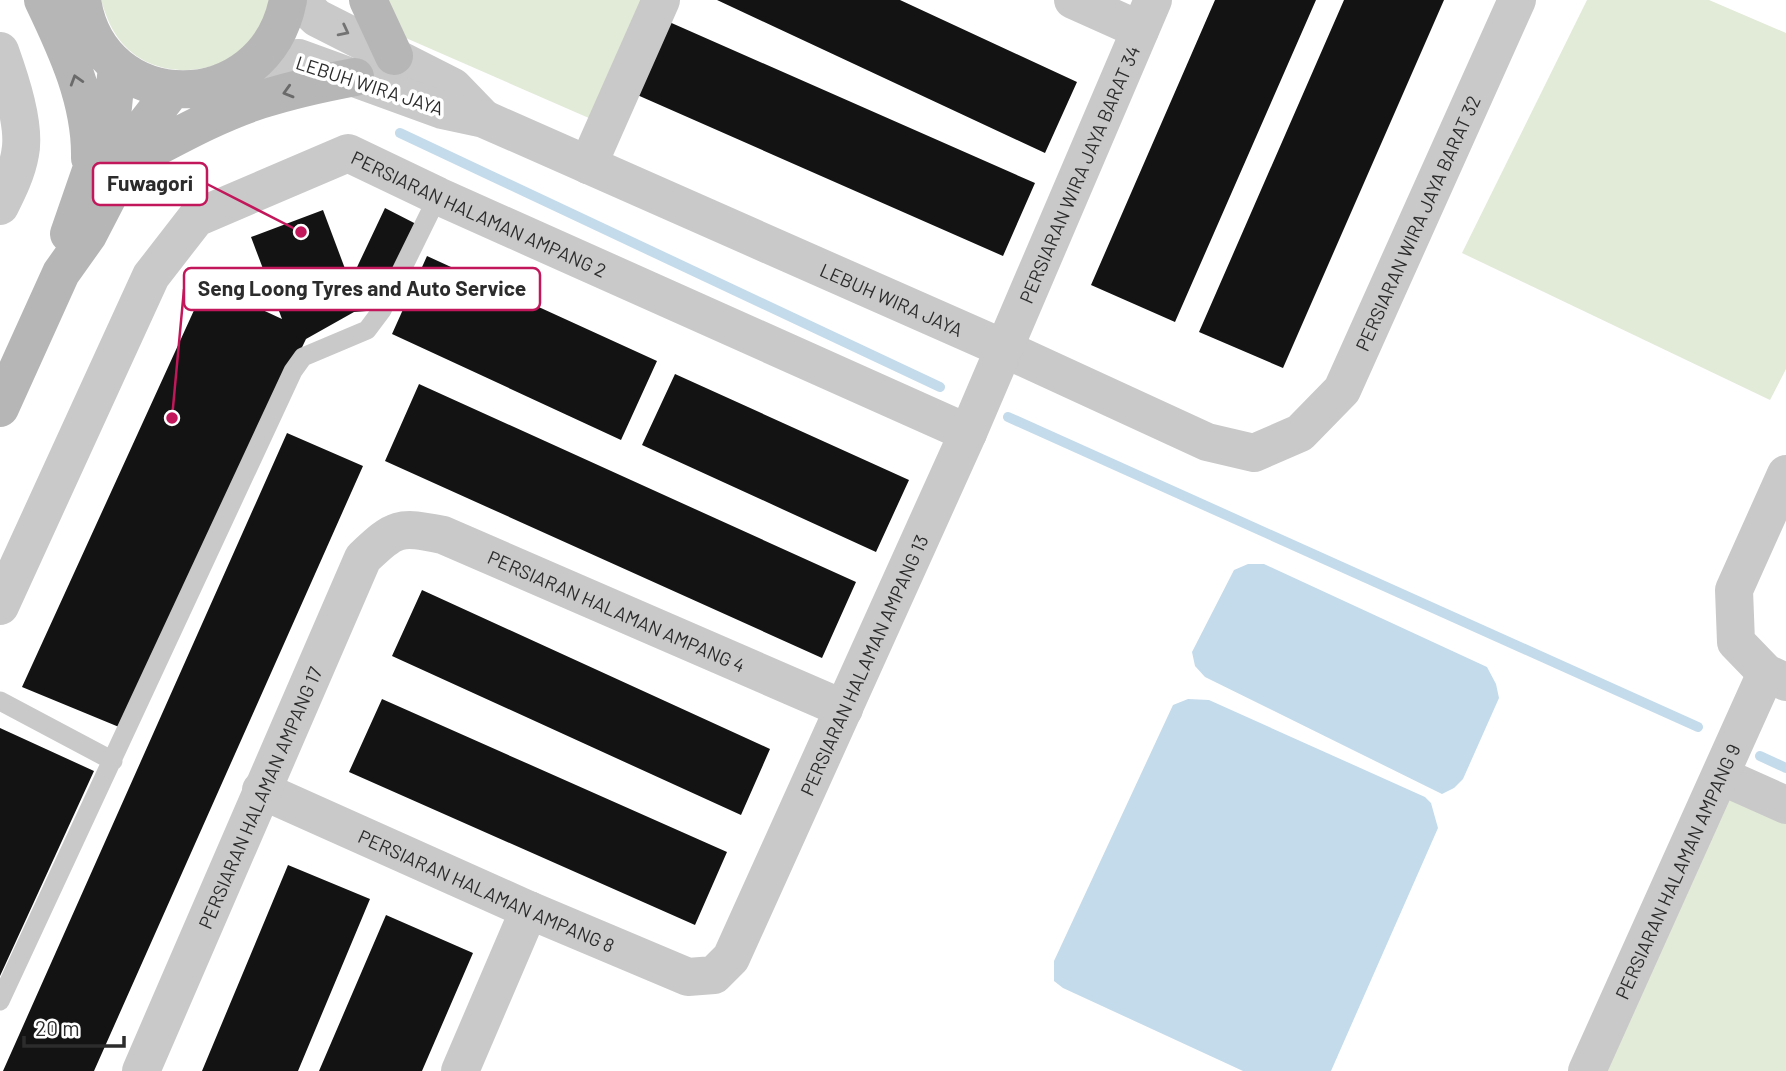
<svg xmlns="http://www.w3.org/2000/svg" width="1786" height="1071" viewBox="0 0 1786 1071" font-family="Barlow,sans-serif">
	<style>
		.green { fill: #e2ead8 }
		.water { fill: #c4dbeb }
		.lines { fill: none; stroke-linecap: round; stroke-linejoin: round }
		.stream { stroke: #c4dbeb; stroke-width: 10 }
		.building { fill: #131313 }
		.lane { stroke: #c9c9c9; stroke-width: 19 }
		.street { stroke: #c9c9c9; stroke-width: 38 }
		.secondary { stroke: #b6b6b6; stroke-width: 38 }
		.oneway { stroke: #737373 }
		.oneway2 { stroke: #6a6a6a }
		.labels { text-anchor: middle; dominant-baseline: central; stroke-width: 7; stroke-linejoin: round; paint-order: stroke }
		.street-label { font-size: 19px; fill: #2c2c2c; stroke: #fff }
		.leader { fill: none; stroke: #c2185b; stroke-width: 2.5 }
		.callout-dot { fill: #c2185b; stroke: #fff; stroke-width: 2.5 }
		.callout { fill: #fff; stroke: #c2185b; stroke-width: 2.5 }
		.callout-label { font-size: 21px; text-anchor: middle; font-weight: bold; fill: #2c2c2c }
	</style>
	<rect width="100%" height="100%" fill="#fff"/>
	<path class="green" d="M101,0H274C267,13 262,33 252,43C217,77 155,81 122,43C111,30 106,16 101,0Z
		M388,0H653L598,122L399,35Z
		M1587,0H1709L1786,33V369L1770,400L1462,253Z
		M1725,791L1786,818V1071H1600Z"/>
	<path class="water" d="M1248,564H1264L1487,667L1496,684L1499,698L1463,779L1454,788L1442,794L1205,677L1195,666L1192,652L1234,570Z
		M1188,699L1209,700L1425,797L1431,803L1438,828L1331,1071H1243L1063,988L1054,981V961L1173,705Z"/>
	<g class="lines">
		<path class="stream" d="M400,133L940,387
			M1008,417L1698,727
			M1760,756L1786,768"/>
	</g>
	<path class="building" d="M717,0H900L1077,82L1045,153Z
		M1215,0H1316L1175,322L1091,285Z
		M1344,0H1444L1283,368L1199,332Z
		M667,21L1035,183L1003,256L635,94Z
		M385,208L420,226L379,310L354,312L306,339L119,727L22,687L206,284L282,319L251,237L323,210L350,282Z
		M427,256L657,361L621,440L392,334Z
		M675,374L909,480L876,552L642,445Z
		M419,384L856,582L822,658L385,461Z
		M287,433L363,466L94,1071H3Z
		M422,590L770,749L741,815L392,656Z
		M382,699L727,852L695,925L349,772Z
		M0,728L94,771L0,976Z
		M288,865L370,899L298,1071H202Z
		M386,915L473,953L422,1071H319Z"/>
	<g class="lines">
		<path class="lane" d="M0,701L113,761
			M0,1001L293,371L303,357L367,330L382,310L438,196"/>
		<g class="street">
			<path d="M298,0L317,18L453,87L483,118"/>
			<path d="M1073,0L1140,30"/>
			<path d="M0,51C10,79 26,126 20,154C17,172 8,190 0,206"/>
			<path id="s1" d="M256,62L299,58L442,110L484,119L1005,349L1207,442L1254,453L1300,433L1342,390L1517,0"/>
			<path d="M588,165L661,0"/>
			<path d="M1786,474L1734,590L1736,642L1766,673L1786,682"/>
			<path id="s2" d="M0,606L151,276L196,218L348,153L438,196L968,433"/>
			<path d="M1721,776L1786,805"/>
			<path id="s3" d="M261,790L529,910L688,977L714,975L731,958L968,433L1153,0"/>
			<path id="s4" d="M141,1071L363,558C396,527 398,526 443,535L844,709"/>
			<path d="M460,1071L529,910"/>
			<path id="s5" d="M1587,1071L1766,673"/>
		</g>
		<path class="secondary" d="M43,0C67,50 91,102 90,158
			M82,0C100,119 265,119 288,0
			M368,0L394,56
			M126,163C169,141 213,115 260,100C291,90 323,83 355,77
			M69,234L113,107L117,66
			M0,408L61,273L88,235L145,125L172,90"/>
	</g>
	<defs><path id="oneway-chevron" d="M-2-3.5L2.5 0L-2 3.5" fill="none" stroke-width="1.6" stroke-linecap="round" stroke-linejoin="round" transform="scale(1.75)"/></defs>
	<use class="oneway" href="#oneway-chevron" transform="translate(344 31) rotate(27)"/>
	<g class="oneway2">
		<use href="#oneway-chevron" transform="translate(76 80) rotate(-107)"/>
		<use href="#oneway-chevron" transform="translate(288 92) rotate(164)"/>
	</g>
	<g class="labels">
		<g class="street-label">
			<text transform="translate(370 85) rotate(18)">LEBUH WIRA JAYA</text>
			<text stroke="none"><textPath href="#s3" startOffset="1374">PERSIARAN WIRA JAYA BARAT 34</textPath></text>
			<text stroke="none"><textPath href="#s2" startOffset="746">PERSIARAN HALAMAN AMPANG 2</textPath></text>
			<text stroke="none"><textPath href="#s1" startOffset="1372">PERSIARAN WIRA JAYA BARAT 32</textPath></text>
			<text stroke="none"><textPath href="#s1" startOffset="684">LEBUH WIRA JAYA</textPath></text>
			<text stroke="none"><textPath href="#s4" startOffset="838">PERSIARAN HALAMAN AMPANG 4</textPath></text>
			<text stroke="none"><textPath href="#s3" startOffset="838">PERSIARAN HALAMAN AMPANG 13</textPath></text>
			<text stroke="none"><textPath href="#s4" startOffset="298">PERSIARAN HALAMAN AMPANG 17</textPath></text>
			<text stroke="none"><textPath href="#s5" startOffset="219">PERSIARAN HALAMAN AMPANG 9</textPath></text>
			<text stroke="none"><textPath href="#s3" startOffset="247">PERSIARAN HALAMAN AMPANG 8</textPath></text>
		</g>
	</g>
	<path class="leader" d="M301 232L207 184M172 418L184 289"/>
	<g class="callout-dot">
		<circle cx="301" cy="232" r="7"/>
		<circle cx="172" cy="418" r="7"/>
	</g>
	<g class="callout">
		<rect x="93" y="163" width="114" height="42" rx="7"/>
		<rect x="184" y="268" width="356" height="42" rx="7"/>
	</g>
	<g class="callout-label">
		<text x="150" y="191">Fuwagori</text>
		<text x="362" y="296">Seng Loong Tyres and Auto Service</text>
	</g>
	<path d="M24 1036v10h100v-10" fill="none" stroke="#2c2c2c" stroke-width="3.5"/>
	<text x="35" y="1036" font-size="21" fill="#2c2c2c" stroke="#ffffff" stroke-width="5" paint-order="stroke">20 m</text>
</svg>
